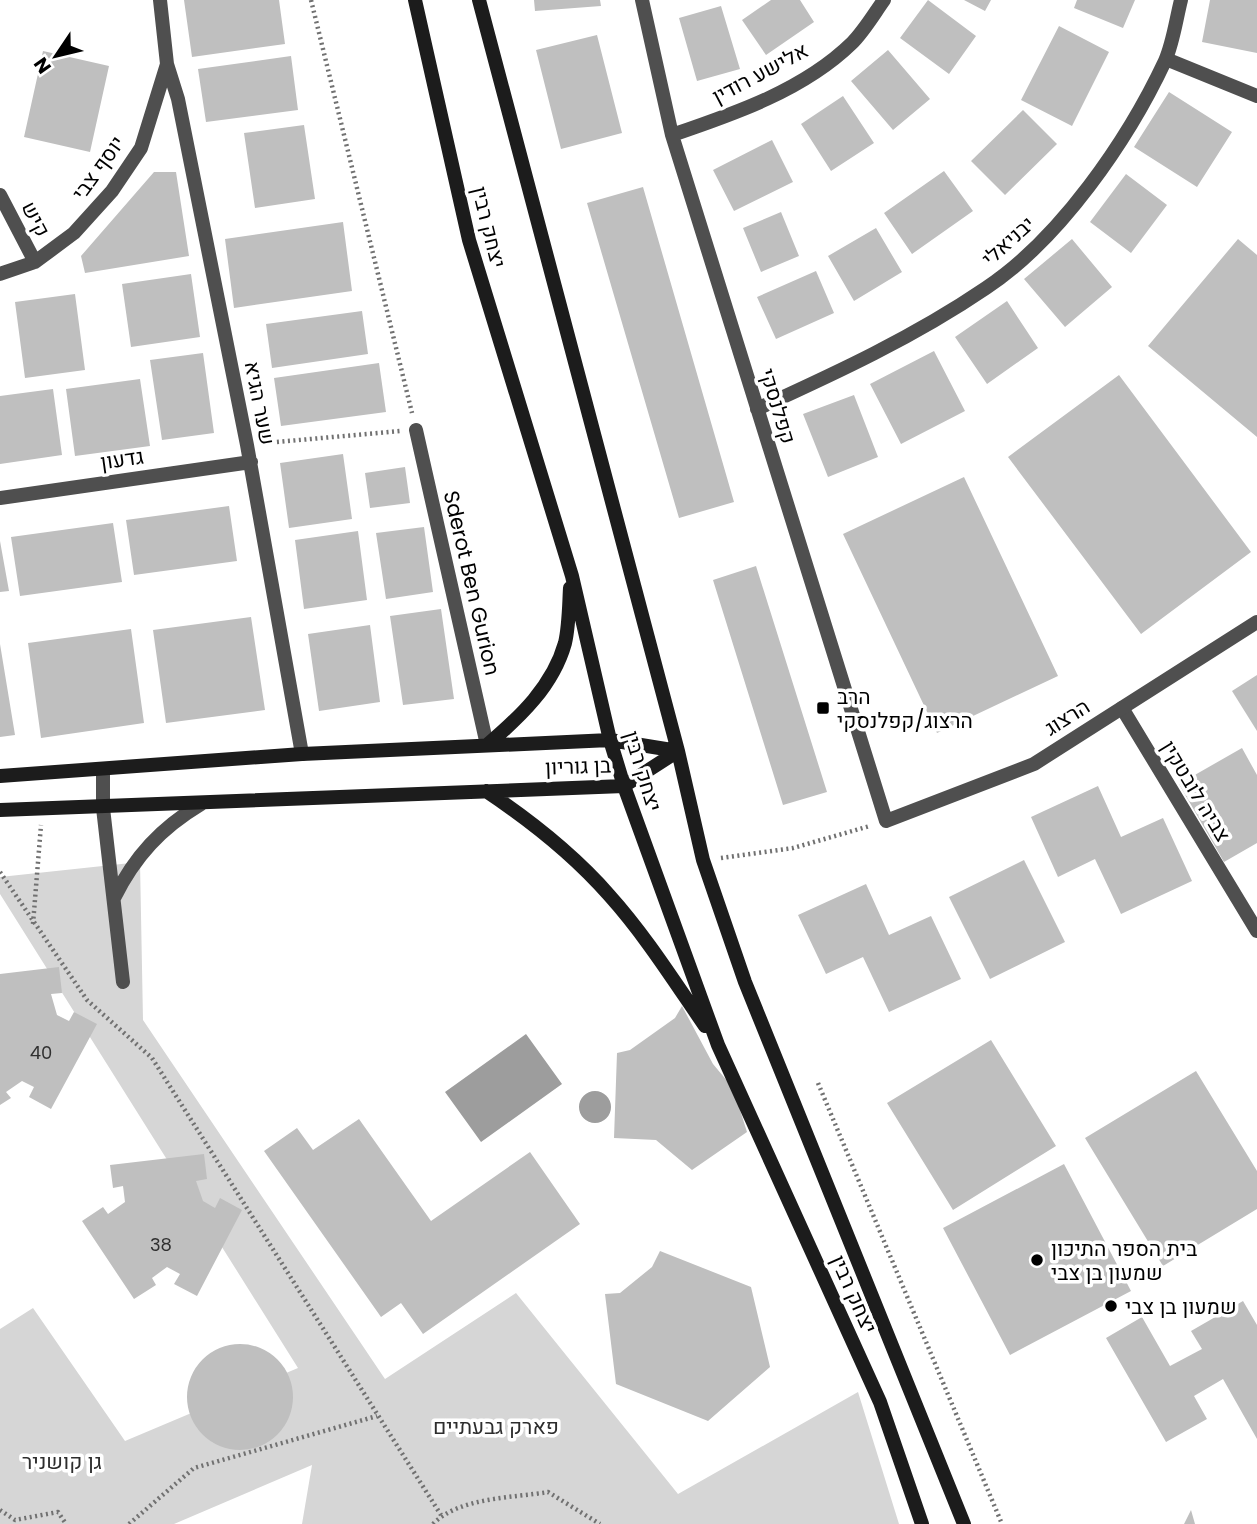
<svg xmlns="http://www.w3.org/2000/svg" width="1257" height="1524" viewBox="0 0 1257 1524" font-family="Poppins,Heebo,sans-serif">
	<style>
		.green { fill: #d6d6d6 }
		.water { fill: #9d9d9d }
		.building { fill: #bfbfbf }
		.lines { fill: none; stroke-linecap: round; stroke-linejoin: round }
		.path { stroke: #717171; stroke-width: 4.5; stroke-dasharray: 2 3.5; stroke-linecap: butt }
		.service { stroke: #4f4f4f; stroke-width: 14 }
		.minor { stroke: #4f4f4f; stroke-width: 14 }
		.secondary { stroke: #1c1c1c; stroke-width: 14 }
		.poi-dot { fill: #000; stroke: #fff; stroke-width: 2.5 }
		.labels { text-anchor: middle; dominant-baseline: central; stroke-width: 7; stroke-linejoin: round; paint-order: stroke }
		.number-label { font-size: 18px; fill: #303030 }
		.street-label { font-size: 21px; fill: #000; stroke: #fff }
		.poi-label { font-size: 21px; fill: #000; stroke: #fff; text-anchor: start }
		.park-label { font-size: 21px; fill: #2d2d2d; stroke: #fff }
	</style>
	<rect width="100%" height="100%" fill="#fff"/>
	<path class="green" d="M140,862L143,1020L385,1379L516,1293L678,1494L858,1392L899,1524H302L312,1465L174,1524H0V1329L33,1308L125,1441L298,1368L0,894V877Z"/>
	<path class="water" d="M526,1034L562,1084L481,1142L445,1092Z
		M579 1107a16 16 0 1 1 32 0a16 16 0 1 1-32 0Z"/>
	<path class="building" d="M184,0H279L285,44L192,57Z
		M534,0H600L601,6L535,11Z
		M771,0H800L814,22L766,55L742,20Z
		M928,0L976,36L949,74L900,38Z
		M964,0H991L985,11Z
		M1077,0H1135L1123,28L1074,8Z
		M1210,0H1257V53L1202,42Z
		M721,6L740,69L697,81L679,18Z
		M1059,26L1109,52L1072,126L1021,100Z
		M597,35L622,133L561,149L536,50Z
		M888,50L930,99L893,130L851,81Z
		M43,51L109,66L90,152L24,137Z
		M291,56L298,110L206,122L198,69Z
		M1169,92L1232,132L1197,187L1134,147Z
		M843,96L874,143L831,171L801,124Z
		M1023,110L1057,144L1005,195L971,161Z
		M304,125L315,199L255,208L244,133Z
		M772,140L793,182L734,211L713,170Z
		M944,171L973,211L912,254L884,213Z
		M154,172H176L189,256L85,273L81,256Z
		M1126,174L1167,205L1131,253L1090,222Z
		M643,187L734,502L679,518L587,203Z
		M781,212L799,256L761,272L743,228Z
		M343,222L352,291L234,308L225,239Z
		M876,228L902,272L854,301L828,256Z
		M1072,239L1112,287L1065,327L1024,279Z
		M1238,239L1257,255V437L1148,346Z
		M816,271L834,313L776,339L757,297Z
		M191,274L200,337L131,347L122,284Z
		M75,294L85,370L25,378L15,302Z
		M1007,301L1038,348L987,384L955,337Z
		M362,311L368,354L272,368L266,324Z
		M934,351L965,411L901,444L870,384Z
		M203,353L214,433L162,440L150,360Z
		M379,363L386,412L281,426L274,378Z
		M1119,375L1251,552L1141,634L1008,457Z
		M140,379L150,446L75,456L66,389Z
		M53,389L62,455L0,464V396Z
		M854,395L878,457L828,477L803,414Z
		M343,454L352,519L289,528L280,463Z
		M405,467L410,503L370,508L365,473Z
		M964,477L1058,676L937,733L843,534Z
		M229,506L237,561L134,575L126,520Z
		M113,523L122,582L20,596L11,537Z
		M424,527L433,592L386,599L376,533Z
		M358,531L367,600L304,609L295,540Z
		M0,541L9,591L0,592Z
		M756,566L827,792L783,805L713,580Z
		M441,609L454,699L403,705L390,616Z
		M251,617L265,710L166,723L153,630Z
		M370,625L380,702L319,711L308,634Z
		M131,629L144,723L41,738L28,643Z
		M0,644L15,735L0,737Z
		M1257,675V731L1232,691Z
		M1242,748L1257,775V843L1224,862L1179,784Z
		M1098,786L1121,837L1163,818L1192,881L1121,914L1095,859L1058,877L1031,817Z
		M1024,860L1065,942L990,979L949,897Z
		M866,884L889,935L931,916L961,979L889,1012L863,957L826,974L798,915Z
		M59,967L62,993L51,994L57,1015L69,1021L74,1012L97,1024L51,1109L29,1097L34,1087L22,1081L6,1092L11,1098L0,1105V974Z
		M682,1006L713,1064L733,1088L747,1132L692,1170L656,1140L614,1138L617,1053L630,1050L675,1018Z
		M991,1040L1056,1146L953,1210L887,1103Z
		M1196,1071L1257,1171V1209L1163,1266L1085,1138Z
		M359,1119L431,1221L530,1152L580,1224L423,1334L401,1303L381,1317L264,1151L297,1128L313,1150Z
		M204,1154L207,1179L196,1181L203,1201L215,1208L220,1198L242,1210L197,1296L174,1284L180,1274L167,1267L152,1278L156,1285L134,1299L82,1221L103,1207L108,1214L125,1202L123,1186L113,1188L110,1165Z
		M1064,1164L1131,1291L1010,1355L943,1228Z
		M660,1251L751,1287L770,1367L708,1421L616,1384L605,1294L620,1293L652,1267Z
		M1243,1301L1257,1325V1439L1223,1379L1194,1396L1207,1419L1166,1442L1106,1338L1142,1317L1170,1366L1202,1349L1191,1331Z
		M187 1397a53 53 0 1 1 106 0a53 53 0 1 1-106 0Z
		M1191,1510L1195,1524H1184Z"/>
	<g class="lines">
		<path class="path" d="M311,0L412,413
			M266,443L400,431
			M721,858L793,848L870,826
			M0,872L87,1000L152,1058L441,1515
			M33,924L41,825
			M818,1083L1002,1524
			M0,1510L15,1520L58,1512L66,1524
			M129,1524L194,1468L377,1416
			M433,1524C459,1497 513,1498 548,1492L600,1524"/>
		<path class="service" d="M1122,708L1257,931
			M103,769V808L123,982
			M114,898C135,856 161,828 201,804"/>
		<path class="minor" d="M642,0L672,135L886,821L1034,764L1257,622
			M1166,59L1257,96
			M167,64L178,99L247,445L302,754
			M672,135C734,114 804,90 852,43C864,31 874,14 884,0
			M0,195L35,262
			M0,274L35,262L74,233L112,191L141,148L167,64L160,0
			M757,409C836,373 914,337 986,288C1060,239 1128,140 1165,61C1173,43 1176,20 1181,0
			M416,430L487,745
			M0,498L251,462"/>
		<path class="secondary" d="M415,0L469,240L572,576L610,740L624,786L718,1045L880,1402L922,1524
			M479,0L678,751L703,860L745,982L964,1524
			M487,745C520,717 553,686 565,643C569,626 569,606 570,588
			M0,776L302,754L610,740L678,751
			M486,791C531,821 573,854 609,895C645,935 674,981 705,1026
			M0,810L624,786L678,751"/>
	</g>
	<g class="poi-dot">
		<rect x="816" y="701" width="14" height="14" rx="3.5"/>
		<circle cx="1037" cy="1260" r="7"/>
		<circle cx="1111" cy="1306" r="7"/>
	</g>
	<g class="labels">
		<g class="number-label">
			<text x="41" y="1052">40</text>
			<text x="161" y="1244">38</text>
		</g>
		<g class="street-label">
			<text transform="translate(760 73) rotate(-28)">אלישע רודין</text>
			<text transform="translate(98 168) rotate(-54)">יוסף צבי</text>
			<text transform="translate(36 219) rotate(62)">קיש</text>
			<text transform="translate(489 227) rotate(76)">יצחק רבין</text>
			<text transform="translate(1008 241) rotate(-42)">יבניאלי</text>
			<text transform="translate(260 403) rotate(79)">שער הגיא</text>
			<text transform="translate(778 406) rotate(73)">קפלנסקי</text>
			<text transform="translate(122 459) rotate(-8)">גדעון</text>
			<text transform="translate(472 583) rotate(77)">Sderot Ben Gurion</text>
			<text transform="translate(1067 717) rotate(-32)">הרצוג</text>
			<text transform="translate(578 766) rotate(-2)">בן גוריון</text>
			<text transform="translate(643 771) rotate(73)">יצחק רבין</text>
			<text transform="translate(1196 791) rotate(59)">צביה לובטקין</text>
			<text transform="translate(854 1294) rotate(66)">יצחק רבין</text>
		</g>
		<g class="poi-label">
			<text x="837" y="696">הרב<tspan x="837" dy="24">הרצוג/קפלנסקי</tspan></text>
			<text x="1051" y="1248">בית הספר התיכון<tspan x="1051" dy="24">שמעון בן צבי</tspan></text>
			<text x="1125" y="1306">שמעון בן צבי</text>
		</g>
		<g class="park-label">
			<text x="496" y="1426">פארק גבעתיים</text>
			<text x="62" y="1461">גן קושניר</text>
		</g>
	</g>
	<g transform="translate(56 56) rotate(235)" stroke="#ffffff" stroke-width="5" paint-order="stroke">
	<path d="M0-5L12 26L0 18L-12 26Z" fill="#000000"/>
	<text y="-10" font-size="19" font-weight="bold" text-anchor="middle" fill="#000000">N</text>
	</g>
</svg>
